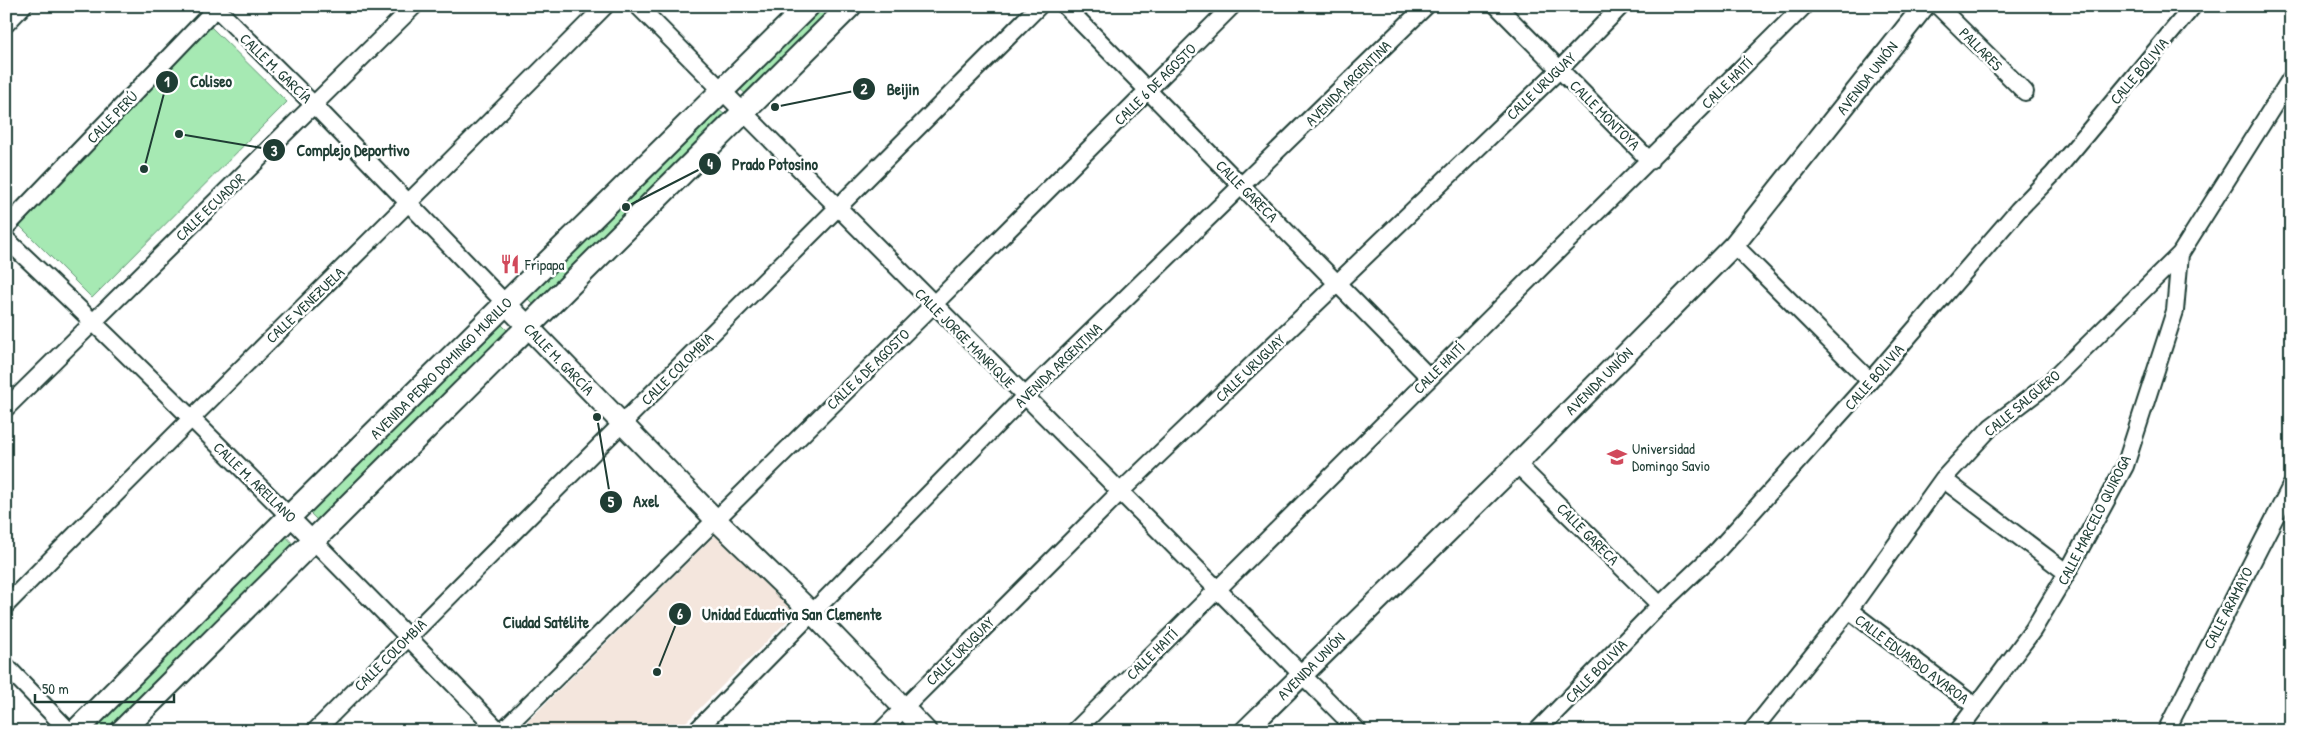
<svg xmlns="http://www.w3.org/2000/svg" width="2297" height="737" viewBox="0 0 2297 737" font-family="'Patrick Hand',sans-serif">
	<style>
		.built { fill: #f4e6dd }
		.park { fill: #a6e9b3; stroke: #629374 }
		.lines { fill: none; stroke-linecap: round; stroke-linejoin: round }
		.minor-casing { stroke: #1f3d34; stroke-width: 20 }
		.tertiary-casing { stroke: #1f3d34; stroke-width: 24 }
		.secondary-casing { stroke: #1f3d34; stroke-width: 26 }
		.minor { stroke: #fff; stroke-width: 16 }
		.tertiary { stroke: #fff; stroke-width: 20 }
		.secondary { stroke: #fff; stroke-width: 22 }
		.labels { text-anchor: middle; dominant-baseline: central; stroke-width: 5; stroke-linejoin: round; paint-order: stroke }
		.street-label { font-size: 15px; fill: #1f3d34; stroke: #fff }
		.poi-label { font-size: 15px; fill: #1f3d34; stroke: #fff; text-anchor: start }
		.neighbourhood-label { font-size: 16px; font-weight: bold; fill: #1f3d34; stroke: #fff }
		.leader { fill: none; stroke: #1f3d34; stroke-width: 2 }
		.callout-dot { fill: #1f3d34; stroke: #fff; stroke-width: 2 }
		.mark-label { font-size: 15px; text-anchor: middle; font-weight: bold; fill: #fff }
		.callout-label { font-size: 16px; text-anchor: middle; font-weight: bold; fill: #1f3d34; stroke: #fff; stroke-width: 5; stroke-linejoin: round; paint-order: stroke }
	</style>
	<rect width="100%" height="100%" fill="#fff"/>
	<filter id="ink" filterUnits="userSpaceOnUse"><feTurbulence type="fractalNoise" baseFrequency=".02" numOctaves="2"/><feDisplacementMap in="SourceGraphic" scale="10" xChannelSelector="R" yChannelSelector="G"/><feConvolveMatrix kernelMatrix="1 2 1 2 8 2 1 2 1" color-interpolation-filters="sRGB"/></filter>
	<g filter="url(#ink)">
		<path class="built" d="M716,534L795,613L677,731L519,730Z"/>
		<path class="park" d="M818,6H839L749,97L738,87Z
			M210,26L287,102L92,298L15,221Z
			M717,108L728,118L536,307L525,296Z
			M500,323L510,333L318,521L308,511Z
			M284,534L294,545L109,731H98L93,726Z"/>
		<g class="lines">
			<defs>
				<path id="minor" d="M214,6L315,106L506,304
					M638,6L1358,731
					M1065,6L1429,377
					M1497,6L1650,161
					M1938,6L2025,92
					M6,24L23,6
					M6,227L218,6
					M6,239C175,398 338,564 499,731
					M1734,245L1870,381
					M6,408L414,6
					M1517,464L1660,605
					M1943,479L2067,573
					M6,605C204,403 406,207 605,6
					M1849,610L1976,707
					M6,666L69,731
					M315,731L1039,6
					M502,731L933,305L1232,6
					M696,731L1024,397L1426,6
					M881,731L1121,491L1560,69L1621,6
					M1075,731L1804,6
					M1537,731L1660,605L1718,550L1870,381L2018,210L2053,174L2193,6
					M1752,731L1849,610L1943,479L1991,427L2048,384L2180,254L2291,78
					M1958,731L2033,630L2067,573L2125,466L2175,311L2180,254
					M2166,731L2291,486"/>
				<path id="tertiary" d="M506,304L715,519L811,612L926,731
					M1245,731L1517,464L1734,245L1924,6"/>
				<path id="secondary" d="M76,731L290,516L808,6
					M122,731L850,6"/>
			</defs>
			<use href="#minor" class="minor-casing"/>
			<use href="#tertiary" class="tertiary-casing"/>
			<use href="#secondary" class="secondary-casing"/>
			<use href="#minor" class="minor"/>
			<use href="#tertiary" class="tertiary"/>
			<use href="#secondary" class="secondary"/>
		</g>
	</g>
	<defs>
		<symbol id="restaurant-bare" viewBox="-9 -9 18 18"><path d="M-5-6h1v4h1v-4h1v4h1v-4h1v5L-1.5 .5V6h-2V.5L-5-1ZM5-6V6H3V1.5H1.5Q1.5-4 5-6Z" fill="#d1495b" stroke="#fff" stroke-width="2.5" paint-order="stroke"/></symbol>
		<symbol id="university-bare" viewBox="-9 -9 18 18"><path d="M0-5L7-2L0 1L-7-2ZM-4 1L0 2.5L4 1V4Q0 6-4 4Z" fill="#d1495b" stroke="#fff" stroke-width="2.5" paint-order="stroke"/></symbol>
	</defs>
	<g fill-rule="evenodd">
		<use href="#restaurant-bare" x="496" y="250" width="28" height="28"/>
		<use href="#university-bare" x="1603" y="443" width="28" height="28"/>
	</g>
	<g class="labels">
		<g class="street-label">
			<text transform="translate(1981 49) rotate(45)">PALLARES</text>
			<text transform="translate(276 68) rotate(44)">CALLE M. GARCÍA</text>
			<text transform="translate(2139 71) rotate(-50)">CALLE BOLIVIA</text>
			<text transform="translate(1867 78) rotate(-52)">AVENIDA UNIÓN</text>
			<text transform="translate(1348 83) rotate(-45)">AVENIDA ARGENTINA</text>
			<text transform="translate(1727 83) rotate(-45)">CALLE HAITÍ</text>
			<text transform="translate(1155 84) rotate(-45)">CALLE 6 DE AGOSTO</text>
			<text transform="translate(1541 86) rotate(-44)">CALLE URUGUAY</text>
			<text transform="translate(1605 115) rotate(45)">CALLE MONTOYA</text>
			<text transform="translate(112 117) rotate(-46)">CALLE PERÚ</text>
			<text transform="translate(1247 191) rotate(45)">CALLE GARECA</text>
			<text transform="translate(210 207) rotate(-44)">CALLE ECUADOR</text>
			<text transform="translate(305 305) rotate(-44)">CALLE VENEZUELA</text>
			<text transform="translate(965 338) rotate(45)">CALLE JORGE MANRIQUE</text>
			<text transform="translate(559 359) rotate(46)">CALLE M. GARCÍA</text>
			<text transform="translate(1058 365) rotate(-44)">AVENIDA ARGENTINA</text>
			<text transform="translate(441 368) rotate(-45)">AVENIDA PEDRO DOMINGO MURILLO</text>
			<text transform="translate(1250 368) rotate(-44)">CALLE URUGUAY</text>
			<text transform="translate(1439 368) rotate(-45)">CALLE HAITÍ</text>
			<text transform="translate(677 369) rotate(-45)">CALLE COLOMBIA</text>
			<text transform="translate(868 369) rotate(-44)">CALLE 6 DE AGOSTO</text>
			<text transform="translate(1874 377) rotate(-49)">CALLE BOLIVIA</text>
			<text transform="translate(1599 381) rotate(-45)">AVENIDA UNIÓN</text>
			<text transform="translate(2022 403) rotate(-40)">CALLE SALGUERO</text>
			<text transform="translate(255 482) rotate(44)">CALLE M. ARELLANO</text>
			<text transform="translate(2094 520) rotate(-63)">CALLE MARCELO QUIROGA</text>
			<text transform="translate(1588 534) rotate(45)">CALLE GARECA</text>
			<text transform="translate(2228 608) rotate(-63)">CALLE ARAMAYO</text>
			<text transform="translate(960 651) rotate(-45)">CALLE URUGUAY</text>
			<text transform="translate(1152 654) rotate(-45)">CALLE HAITÍ</text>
			<text transform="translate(390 655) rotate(-45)">CALLE COLOMBIA</text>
			<text transform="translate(1912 659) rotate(37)">CALLE EDUARDO AVAROA</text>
			<text transform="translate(1311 666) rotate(-45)">AVENIDA UNIÓN</text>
			<text transform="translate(1596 671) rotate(-46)">CALLE BOLIVIA</text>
		</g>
		<g class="poi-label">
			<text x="525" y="264">Fripapa</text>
			<text x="1632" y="448">Universidad<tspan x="1632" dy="17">Domingo Savio</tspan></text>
		</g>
		<g class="neighbourhood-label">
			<text x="546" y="622">Ciudad Satélite</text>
		</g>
	</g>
	<path class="leader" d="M144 169L167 82M775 107L864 89M179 134L274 150M626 207L710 164M597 417L611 502M657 672L680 614"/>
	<g class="callout-dot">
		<circle cx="144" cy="169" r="5"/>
		<circle cx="775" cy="107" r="5"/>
		<circle cx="179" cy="134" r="5"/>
		<circle cx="626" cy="207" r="5"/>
		<circle cx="597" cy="417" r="5"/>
		<circle cx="657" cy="672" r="5"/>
		<circle cx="167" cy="82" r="12"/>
		<circle cx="864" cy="89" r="12"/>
		<circle cx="274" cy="150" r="12"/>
		<circle cx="710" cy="164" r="12"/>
		<circle cx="611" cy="502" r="12"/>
		<circle cx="680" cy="614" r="12"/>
	</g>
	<g class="mark-label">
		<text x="167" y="87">1</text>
		<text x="864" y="94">2</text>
		<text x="274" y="156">3</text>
		<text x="710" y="169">4</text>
		<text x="611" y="507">5</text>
		<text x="680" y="619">6</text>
	</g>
	<g class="callout-label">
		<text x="211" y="87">Coliseo</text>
		<text x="903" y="95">Beijin</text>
		<text x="353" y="156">Complejo Deportivo</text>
		<text x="775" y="170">Prado Potosino</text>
		<text x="646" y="507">Axel</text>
		<text x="792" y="620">Unidad Educativa San Clemente</text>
	</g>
	<rect width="2297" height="737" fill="none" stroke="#fff" stroke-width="25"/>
	<rect x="12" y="12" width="2272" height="712" fill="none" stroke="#1f3d34" stroke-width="2" filter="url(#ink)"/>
	<path d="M35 694v8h139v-8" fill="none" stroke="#1f3d34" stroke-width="2.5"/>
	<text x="42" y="694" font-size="15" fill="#1f3d34" stroke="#ffffff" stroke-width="4" paint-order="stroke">50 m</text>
</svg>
